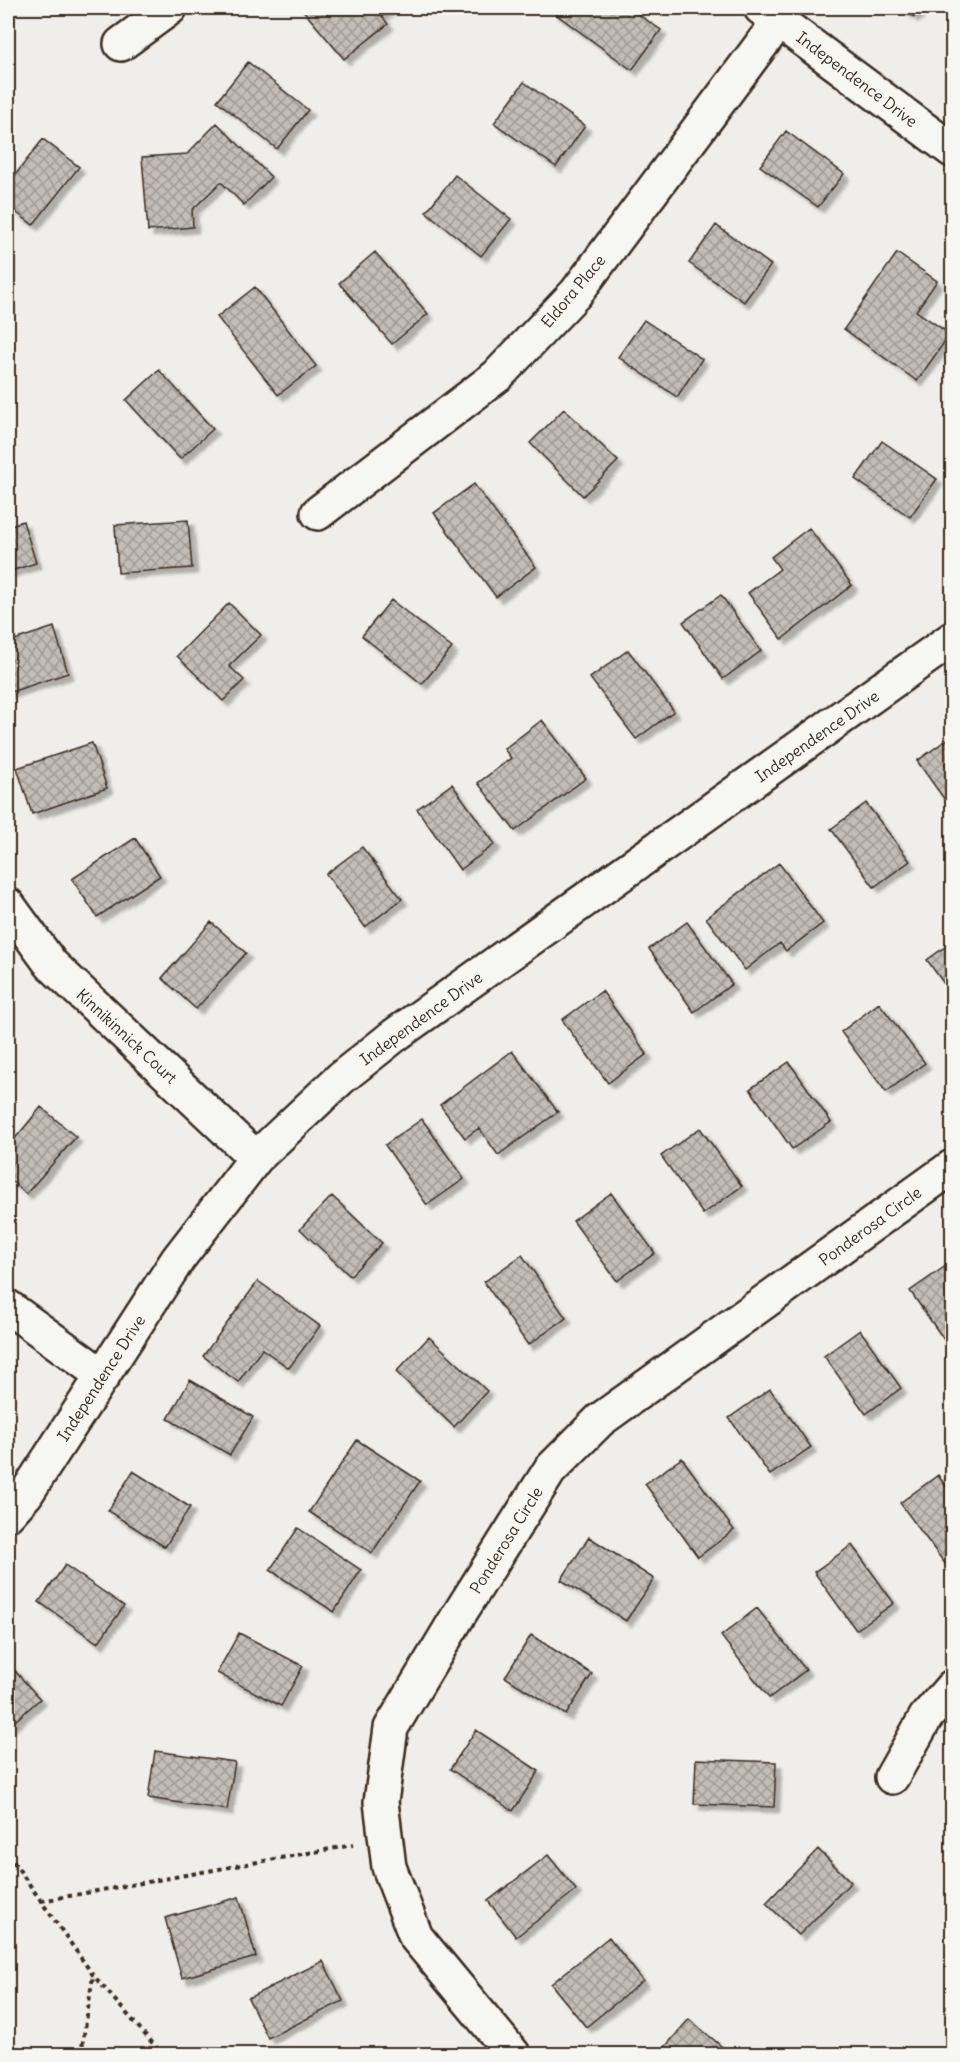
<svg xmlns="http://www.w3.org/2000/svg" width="960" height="2062" viewBox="0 0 960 2062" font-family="Delius,sans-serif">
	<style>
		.building { fill: url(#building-cross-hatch); stroke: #3b2a1e; stroke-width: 1.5; filter: url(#shadow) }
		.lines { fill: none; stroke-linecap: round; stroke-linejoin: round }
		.minor-casing { stroke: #3b2a1e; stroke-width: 38 }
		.path { stroke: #3b2a1e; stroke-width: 4; stroke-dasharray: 4.5 4.5; stroke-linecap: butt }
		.minor { stroke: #f6f6f2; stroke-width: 33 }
		.labels { text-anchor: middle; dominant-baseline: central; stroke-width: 5; stroke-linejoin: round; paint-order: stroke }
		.street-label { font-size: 16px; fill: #3b2a1e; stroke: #f6f6f2 }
	</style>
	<defs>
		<pattern id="building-cross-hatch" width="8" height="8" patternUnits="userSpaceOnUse" patternTransform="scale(1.5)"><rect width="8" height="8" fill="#c2bdb7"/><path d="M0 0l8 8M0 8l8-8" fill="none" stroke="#9f9a94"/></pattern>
		<filter id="shadow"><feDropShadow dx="5.5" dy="5.5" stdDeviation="1.5" flood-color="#0004"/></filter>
	</defs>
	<rect width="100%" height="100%" fill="#efeeea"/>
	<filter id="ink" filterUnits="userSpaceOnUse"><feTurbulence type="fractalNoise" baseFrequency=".0167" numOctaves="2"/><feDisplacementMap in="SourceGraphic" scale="12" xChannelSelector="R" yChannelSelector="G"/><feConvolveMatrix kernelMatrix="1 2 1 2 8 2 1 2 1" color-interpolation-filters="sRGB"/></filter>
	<g filter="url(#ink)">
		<path class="building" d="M301,8H390L381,15L388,24L344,59Z
			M556,8H629L661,30L632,70L553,12Z
			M901,8H921L914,17Z
			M248,62L308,110L277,149L217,101Z
			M524,82L585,126L556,167L494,123Z
			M217,123L271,177L244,205L221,182L192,210L193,227L148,231L142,157L187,154Z
			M786,131L844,174L818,207L760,166Z
			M43,139L79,167L33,225L8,206V184Z
			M455,175L511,219L481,256L426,212Z
			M716,225L771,265L744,302L689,263Z
			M375,252L428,314L392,344L339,283Z
			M897,253L937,281L916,311L950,334L917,381L844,329Z
			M255,287L316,366L278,395L217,317Z
			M644,320L702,359L677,397L618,357Z
			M159,370L213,429L180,459L126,400Z
			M564,409L618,461L583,496L530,443Z
			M882,441L937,479L910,517L855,479Z
			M474,484L536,567L496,597L434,513Z
			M188,520L192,568L118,573L115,525Z
			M23,521L36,563L8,572V526Z
			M809,528L852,585L782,639L748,593L780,569L771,557Z
			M721,595L761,651L723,679L683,622Z
			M391,600L452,648L422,684L362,636Z
			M229,603L261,635L229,666L244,680L223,701L177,656Z
			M54,627L68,673L8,693V642Z
			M628,650L674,711L636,739L590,678Z
			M542,720L586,778L515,831L478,783L511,758L504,749Z
			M952,736V810L917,761Z
			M92,743L107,788L32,814L17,768Z
			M452,784L495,844L460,870L417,809Z
			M866,803L910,861L874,887L831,829Z
			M135,838L160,876L97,917L72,879Z
			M362,847L402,899L365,927L326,874Z
			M779,863L823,923L786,951L780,943L745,970L706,918Z
			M211,922L246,953L196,1009L162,978Z
			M687,922L732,984L694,1012L649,949Z
			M952,942V995L927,960Z
			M602,991L647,1054L608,1083L562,1020Z
			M879,1003L925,1063L886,1092L841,1032Z
			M512,1051L558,1112L498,1155L479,1128L465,1138L440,1105Z
			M789,1062L831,1122L792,1149L750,1089Z
			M41,1107L76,1137L26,1194L8,1178V1147Z
			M422,1119L464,1179L427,1205L385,1145Z
			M700,1128L742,1186L703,1214L661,1156Z
			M611,1193L655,1253L617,1281L573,1221Z
			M332,1196L382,1243L350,1276L300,1229Z
			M522,1255L566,1318L528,1345L484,1282Z
			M950,1263L952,1267V1351L910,1291Z
			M258,1281L320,1326L289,1368L262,1349L238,1382L203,1356Z
			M860,1330L901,1388L866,1414L824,1356Z
			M429,1337L487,1391L454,1427L396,1372Z
			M190,1380L253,1417L230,1455L168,1419Z
			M770,1389L811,1447L770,1475L729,1418Z
			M357,1440L420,1481L372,1553L309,1512Z
			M682,1458L734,1530L698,1557L645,1484Z
			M133,1471L190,1507L165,1547L108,1511Z
			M938,1475L952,1495V1560L946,1565L900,1503Z
			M298,1528L361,1570L334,1612L270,1570Z
			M589,1537L654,1579L626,1621L561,1580Z
			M852,1545L894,1603L856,1630L814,1572Z
			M65,1565L124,1606L98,1643L39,1602Z
			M757,1608L806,1670L769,1698L721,1636Z
			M239,1633L303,1666L281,1706L217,1673Z
			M531,1635L592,1674L566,1715L505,1677Z
			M8,1663L40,1699L8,1727Z
			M476,1730L539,1771L513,1811L450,1769Z
			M155,1751L235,1762L227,1810L148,1798Z
			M696,1759L776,1762L774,1807L694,1804Z
			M818,1849L851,1882L799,1935L766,1903Z
			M548,1855L576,1890L516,1937L488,1901Z
			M239,1897L256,1957L182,1978L165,1918Z
			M609,1937L643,1981L586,2027L551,1984Z
			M323,1961L343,2001L268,2038L248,1998Z
			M689,2019L727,2051L723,2054H659Z
			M9,2046L55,2051L54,2054H9Z"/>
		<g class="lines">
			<defs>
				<path id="minor" d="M761,8L952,150
					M121,44L170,8
					M318,513L497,376L576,293L779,21
					M8,905L51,964L256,1158
					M8,1307L103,1376
					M8,1514L26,1494L178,1259L256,1158L341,1078L395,1035L952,639
					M892,1777L926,1717L952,1687
					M513,2054L416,1937L389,1867L381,1802L391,1728L460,1613L550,1470L600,1420L952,1167"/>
			</defs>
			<use href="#minor" class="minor-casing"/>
			<path class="path" d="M8,1854L93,1975L162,2054
				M41,1901L353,1845
				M81,2054L93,1976"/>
			<use href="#minor" class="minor"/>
		</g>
	</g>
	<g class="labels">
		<g class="street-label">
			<text transform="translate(857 79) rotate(37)">Independence Drive</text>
			<text transform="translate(573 291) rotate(-50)">Eldora Place</text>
			<text transform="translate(817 736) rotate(-35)">Independence Drive</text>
			<text transform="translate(421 1018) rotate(-36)">Independence Drive</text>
			<text transform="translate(127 1036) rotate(43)">Kinnikinnick Court</text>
			<text transform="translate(870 1226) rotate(-36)">Ponderosa Circle</text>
			<text transform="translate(101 1378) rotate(-57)">Independence Drive</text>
			<text transform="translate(506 1540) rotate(-58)">Ponderosa Circle</text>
		</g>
	</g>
	<rect width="960" height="2062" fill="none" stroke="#f6f6f2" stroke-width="30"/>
	<rect x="15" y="15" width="930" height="2032" fill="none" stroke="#3b2a1e" stroke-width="2" filter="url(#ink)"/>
</svg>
